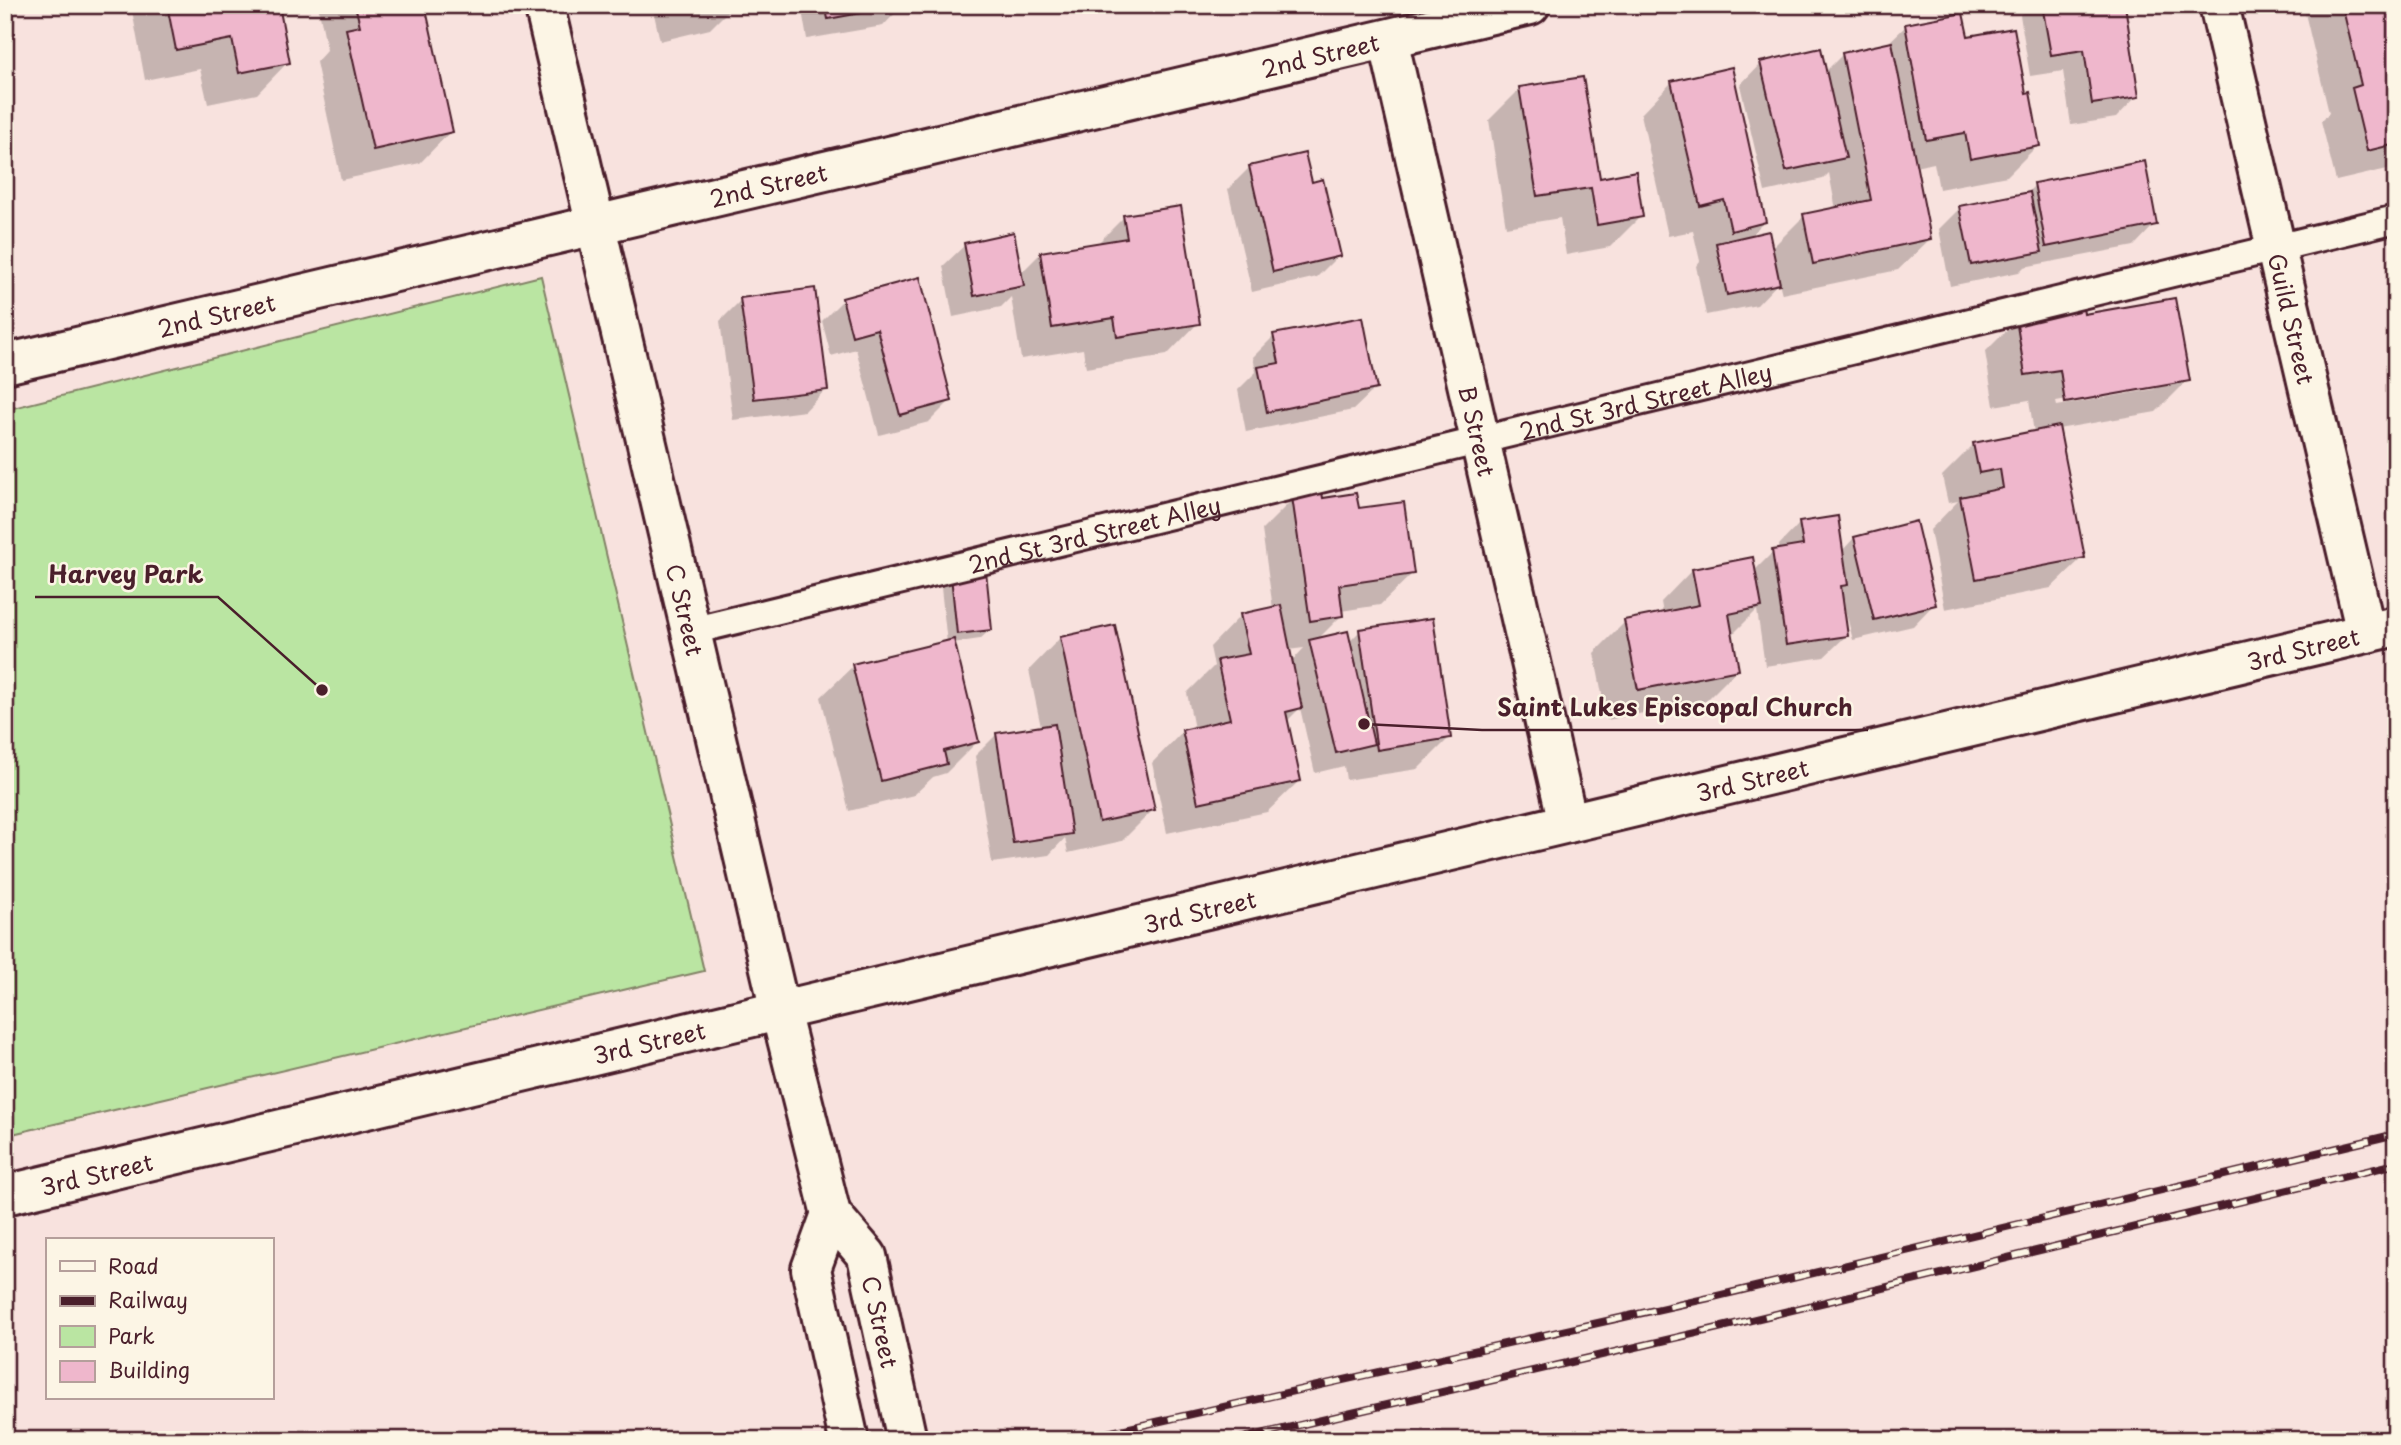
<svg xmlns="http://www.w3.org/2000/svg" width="2401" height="1445" viewBox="0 0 2401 1445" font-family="'Playpen Sans',sans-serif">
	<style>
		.green { fill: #bae5a2; stroke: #828266; stroke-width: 2 }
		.shadow { fill: #0003; fill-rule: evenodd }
		.building { fill: #efb7cc; stroke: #4a1f2b; stroke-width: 2 }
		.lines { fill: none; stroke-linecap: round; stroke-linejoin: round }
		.service-casing { stroke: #4a1f2b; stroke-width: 32 }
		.minor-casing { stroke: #4a1f2b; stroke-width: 44 }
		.tertiary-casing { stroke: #4a1f2b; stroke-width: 44 }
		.service { stroke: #fcf5e5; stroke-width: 26 }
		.minor { stroke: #fcf5e5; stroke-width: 38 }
		.tertiary { stroke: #fcf5e5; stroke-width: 38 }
		.rail-casing { stroke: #4a1f2b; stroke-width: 8 }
		.rail { stroke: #fcf5e5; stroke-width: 5; stroke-dasharray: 16; stroke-linecap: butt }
		.labels { text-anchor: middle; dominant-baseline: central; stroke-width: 5; stroke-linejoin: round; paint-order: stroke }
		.street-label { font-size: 23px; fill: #4a1f2b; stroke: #fcf5e5 }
		.leader { fill: none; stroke: #4a1f2b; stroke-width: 2.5 }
		.callout-dot { fill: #4a1f2b; stroke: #fcf5e5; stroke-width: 2.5 }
		.callout-label { font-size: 24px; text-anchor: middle; font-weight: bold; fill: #4a1f2b; stroke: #fcf5e5; stroke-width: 5; stroke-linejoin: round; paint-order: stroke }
	</style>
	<rect width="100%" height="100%" fill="#f8e2de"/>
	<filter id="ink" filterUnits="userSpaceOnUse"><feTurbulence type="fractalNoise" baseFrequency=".0143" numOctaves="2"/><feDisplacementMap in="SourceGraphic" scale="14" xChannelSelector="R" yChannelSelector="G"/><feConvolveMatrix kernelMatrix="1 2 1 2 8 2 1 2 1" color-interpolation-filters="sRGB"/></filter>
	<g filter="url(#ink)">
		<path class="green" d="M541,276L704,971L8,1135L5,1124V410Z"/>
		<path class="shadow" d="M277,5L288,62L257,94L208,104L200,69L145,80L131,5Z
			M318,5H424L451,131L420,163L341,180L316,62L327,50Z
			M652,5H734L710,29L660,41Z
			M801,5H903L883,26L807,39Z
			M2029,5H2123L2137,96L2116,118L2071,125L2063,71L2030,76L2020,15Z
			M2303,5H2396V167L2336,181L2321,121L2329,113Z
			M1906,26L1967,39L2025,95L2038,145L2007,176L1939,189L1934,163L1915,167L1930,239L1898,270L1782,294L1779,282L1757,305L1706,315L1696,266L1700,261L1693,231L1668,236L1641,114L1672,82L1764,222L1749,237L1771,249L1804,216L1836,210L1829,173L1823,179L1765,192L1740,85L1761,63L1824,73L1843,54L1886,45Z
			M1520,89L1599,180L1641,216L1610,247L1566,255L1560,218L1506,227L1489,120Z
			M1250,167L1311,184L1339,255L1317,277L1252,292L1228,189Z
			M2035,185L2155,224L2134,246L2024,267L2019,272L1950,286L1939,229L1960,208L2025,195Z
			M1124,217L1198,323L1167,355L1086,368L1083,349L1021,359L1011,297L1001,307L953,317L943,266L965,245L1020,274L1040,254L1096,245Z
			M918,279L950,401L929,422L879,435L856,349L831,356L822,321L843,300Z
			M741,300L826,389L805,411L733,420L720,321Z
			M2083,316L2188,380L2156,412L2058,429L2083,557L2051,588L1945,609L1930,530L1958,501L1948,503L1942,476L1974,444L2034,433L2029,400L1994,406L1985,352L2016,321ZM2155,385V389L2057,406L2056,402Z
			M1274,336L1375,389L1353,410L1246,432L1238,390L1256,372L1253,357Z
			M1293,499L1321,500L1357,510L1412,574L1380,605L1341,611V616L1317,640L1349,642L1360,631L1449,738L1418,769L1346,780L1344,766L1315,773L1300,708L1286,722L1299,781L1267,812L1167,833L1152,763L1183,731L1194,729L1187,693L1214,666L1210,647L1241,615L1273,609L1262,530ZM1304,648L1291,662L1288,650Z
			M1800,523L1842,551L1854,538L1934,604L1913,626L1853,640L1844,605H1841L1846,636L1824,657L1765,666L1757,610L1731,636L1737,670L1706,701L1607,720L1594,653L1625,622L1663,614L1661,602L1692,570L1754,571L1773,552L1780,550L1779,545Z
			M951,578L991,629L980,639L953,643L977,742L946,773L933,777L914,795L849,811L821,697L853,666L947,643L941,588Z
			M1060,638L1153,810L1122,841L1068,853L1065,838L1049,855L992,863L975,756L997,734L1041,727L1029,670Z"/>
		<path class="building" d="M167,5H279L290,63L239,73L232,39L176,50Z
			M355,5H425L453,132L373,150L346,29L360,26Z
			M825,5H904L828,19Z
			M2042,5H2125L2139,97L2092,104L2084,50L2051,55Z
			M2342,5H2396V144L2367,151L2352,88L2361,85Z
			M1963,13L1968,36L2014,28L2026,93L2030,92L2040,146L1970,159L1965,133L1926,140L1905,24Z
			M1892,42L1931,239L1813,264L1803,214L1871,200L1842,53Z
			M1821,48L1846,158L1786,171L1760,62Z
			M1732,67L1766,222L1731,231L1724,200L1700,206L1671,81Z
			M1583,77L1600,178L1636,171L1643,217L1597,225L1591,188L1537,196L1519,87Z
			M1305,153L1312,182L1323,179L1341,256L1273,272L1249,166Z
			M2145,161L2157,225L2046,247L2034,183Z
			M2030,192L2042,252L1971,265L1959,206Z
			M1181,206L1200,324L1117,337L1114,318L1052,328L1040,252L1127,238L1123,215Z
			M1769,231L1780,284L1727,295L1716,243Z
			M1014,232L1024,286L974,296L964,243Z
			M920,277L952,401L900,415L877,329L852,336L842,298Z
			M815,288L828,390L754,399L740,298Z
			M2175,298L2190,381L2065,403L2060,370L2025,375L2016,319L2083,308L2084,314Z
			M1363,317L1377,389L1267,412L1258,367L1279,363L1273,334Z
			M2059,426L2085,558L1976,579L1960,497L2003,488L2000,469L1979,473L1973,443Z
			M1322,493L1323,498L1356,493L1359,508L1404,502L1414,574L1339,585L1343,616L1310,621L1292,497Z
			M1838,516L1848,585L1841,586L1848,636L1786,645L1772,550L1803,545L1799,522Z
			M1916,521L1936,605L1874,620L1854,537Z
			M1753,557L1762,607L1729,614L1739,670L1638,690L1624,620L1699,605L1692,569Z
			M986,571L992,630L957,634L951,576Z
			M1281,605L1302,708L1286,712L1301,781L1198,803L1182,730L1230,719L1217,660L1249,654L1240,614Z
			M1433,618L1451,738L1377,750L1359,629Z
			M1115,625L1155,810L1099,822L1060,637Z
			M1348,631L1374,744L1336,753L1309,640Z
			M954,639L979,742L944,751L947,764L881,781L852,664Z
			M1055,724L1072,834L1013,843L996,733Z"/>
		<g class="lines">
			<defs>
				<g id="service">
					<path id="s1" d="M691,631L2396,219"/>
				</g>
				<g id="minor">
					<path id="s2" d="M2219,5L2366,633"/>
					<path id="s3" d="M1388,39L1568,823"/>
					<path id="s4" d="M5,364L1530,5"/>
					<path id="s5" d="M5,1195L2396,626"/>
				</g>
				<g id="tertiary">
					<path id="s6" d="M544,5L780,1011L831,1214L867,1256L907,1440"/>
					<path d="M831,1214L811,1269L849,1440"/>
				</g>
			</defs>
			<use href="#service" class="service-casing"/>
			<use href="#minor" class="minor-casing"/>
			<use href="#tertiary" class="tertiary-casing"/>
			<use href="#service" class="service"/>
			<use href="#minor" class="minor"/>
			<use href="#tertiary" class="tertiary"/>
			<defs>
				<path id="rail" d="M1076,1440L1709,1298L2396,1134
					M1235,1440L1718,1328L2396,1164"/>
			</defs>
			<use href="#rail" class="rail-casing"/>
			<use href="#rail" class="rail"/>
		</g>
	</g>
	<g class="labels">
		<g class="street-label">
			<text stroke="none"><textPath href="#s4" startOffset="1351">2nd Street</textPath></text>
			<text stroke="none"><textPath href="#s4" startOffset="784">2nd Street</textPath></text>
			<text stroke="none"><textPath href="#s4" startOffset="217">2nd Street</textPath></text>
			<text stroke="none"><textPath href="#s2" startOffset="322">Guild Street</textPath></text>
			<text stroke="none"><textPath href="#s1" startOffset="982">2nd St 3rd Street Alley</textPath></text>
			<text stroke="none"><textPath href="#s3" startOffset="402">B Street</textPath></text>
			<text stroke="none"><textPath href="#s1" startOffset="415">2nd St 3rd Street Alley</textPath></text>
			<text stroke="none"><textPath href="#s6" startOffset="621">C Street</textPath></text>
			<text stroke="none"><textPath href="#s5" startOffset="2362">3rd Street</textPath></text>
			<text stroke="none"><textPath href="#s5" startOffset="1796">3rd Street</textPath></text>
			<text stroke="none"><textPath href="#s5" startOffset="1228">3rd Street</textPath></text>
			<text stroke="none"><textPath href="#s5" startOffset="662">3rd Street</textPath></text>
			<text stroke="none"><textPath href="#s5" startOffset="94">3rd Street</textPath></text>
			<text stroke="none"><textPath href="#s6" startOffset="1365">C Street</textPath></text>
		</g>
	</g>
	<path class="leader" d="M322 690L218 597H35M1364 724L1482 730H1868"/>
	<g class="callout-dot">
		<circle cx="322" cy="690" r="7"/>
		<circle cx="1364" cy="724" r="7"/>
	</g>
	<g class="callout-label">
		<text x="126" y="583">Harvey Park</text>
		<text x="1675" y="716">Saint Lukes Episcopal Church</text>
	</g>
	<rect width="2401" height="1445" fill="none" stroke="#fcf5e5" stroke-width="28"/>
	<rect x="14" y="14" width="2373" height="1417" fill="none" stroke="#4a1f2b" stroke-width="2.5" filter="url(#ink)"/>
	<rect x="46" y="1238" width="228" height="161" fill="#fcf5e5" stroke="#b59f9b" stroke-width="2"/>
	<rect x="60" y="1261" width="35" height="10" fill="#fcf5e5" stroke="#b59f9b" stroke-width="2"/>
	<text x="108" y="1274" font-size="21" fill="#4a1f2b">Road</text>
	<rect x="60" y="1296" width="35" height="10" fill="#4a1f2b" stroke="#b59f9b" stroke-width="2"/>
	<text x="108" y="1308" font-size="21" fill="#4a1f2b">Railway</text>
	<rect x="60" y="1326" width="35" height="21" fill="#bae5a2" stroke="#b59f9b" stroke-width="2"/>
	<text x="108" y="1344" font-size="21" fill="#4a1f2b">Park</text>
	<rect x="60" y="1361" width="35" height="21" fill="#efb7cc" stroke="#b59f9b" stroke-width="2"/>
	<text x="108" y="1378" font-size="21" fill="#4a1f2b">Building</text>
</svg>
